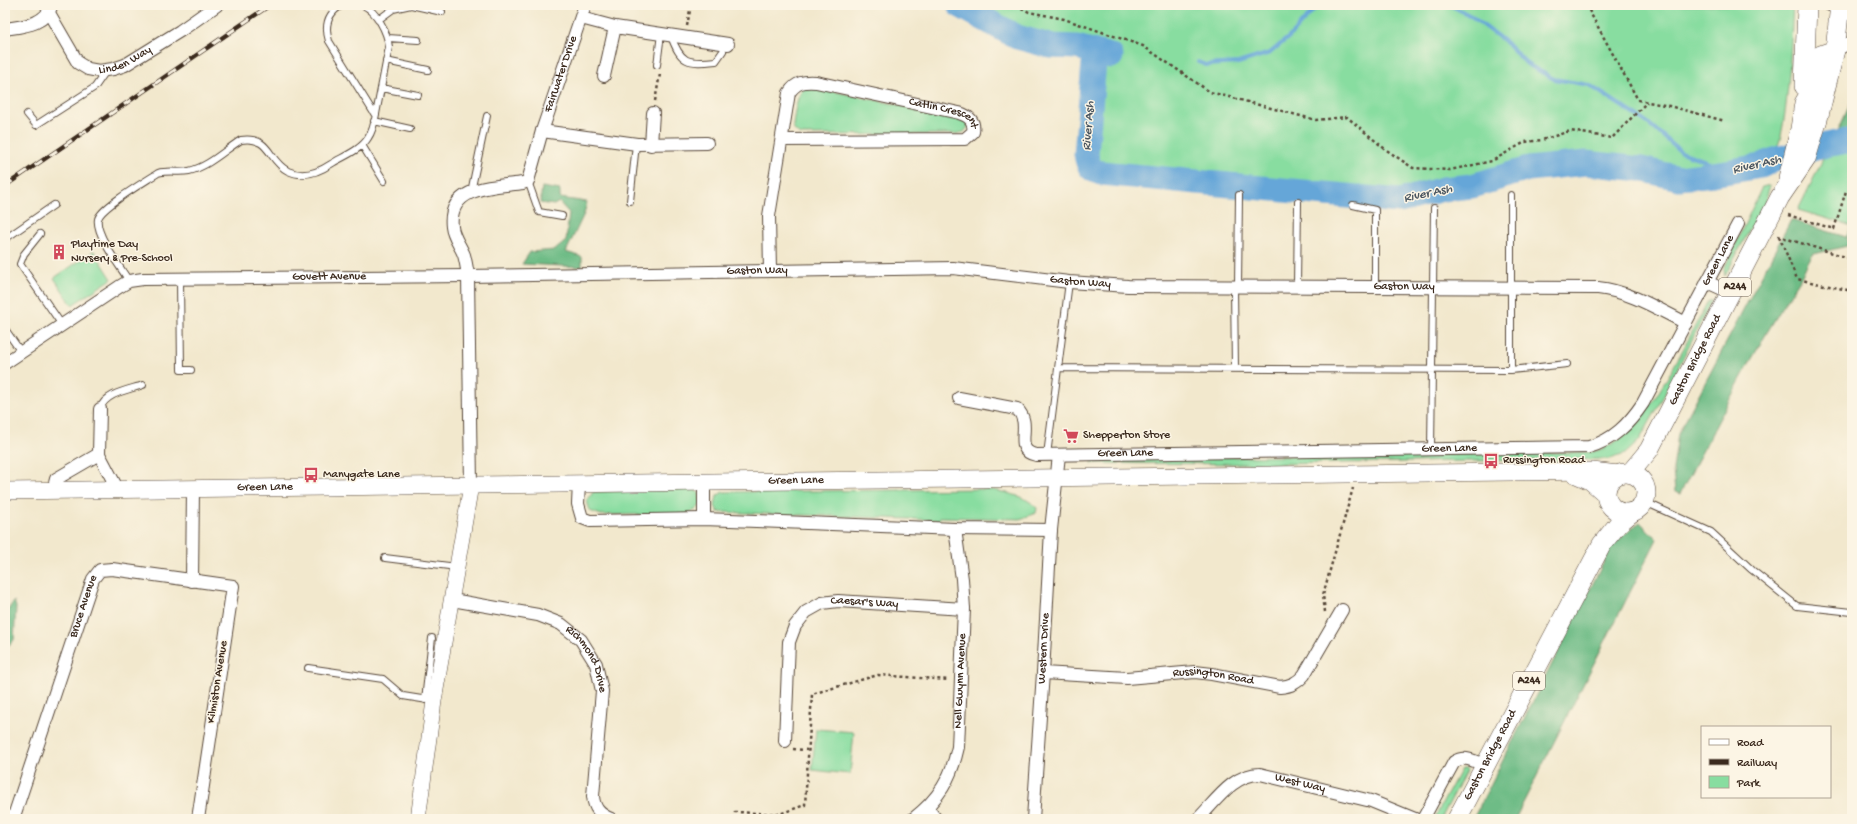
<svg xmlns="http://www.w3.org/2000/svg" width="1857" height="824" viewBox="0 0 1857 824" font-family="'Gochi Hand',sans-serif">
	<style>
		.green { fill: #88dda0; stroke: #62845f }
		.forest { fill: #6ebc86; stroke: #547352 }
		.lines { fill: none; stroke-linecap: round; stroke-linejoin: round }
		.stream { stroke: #65a6d8; stroke-width: 4 }
		.river { stroke: #65a6d8; stroke-width: 25 }
		.service-casing { stroke: #564638; stroke-width: 8 }
		.minor-casing { stroke: #564638; stroke-width: 14 }
		.tertiary-casing { stroke: #564638; stroke-width: 16 }
		.secondary-casing { stroke: #564638; stroke-width: 18 }
		.primary-casing { stroke: #564638; stroke-width: 20 }
		.path { stroke: #564638; stroke-width: 2.5; stroke-dasharray: 3 3; stroke-linecap: butt }
		.service { stroke: #fff; stroke-width: 6 }
		.minor { stroke: #fff; stroke-width: 12 }
		.tertiary { stroke: #fff; stroke-width: 15 }
		.secondary { stroke: #fff; stroke-width: 17 }
		.primary { stroke: #fff; stroke-width: 19 }
		.rail-casing { stroke: #3b2a1e; stroke-width: 4.5 }
		.rail { stroke: #fcf5e5; stroke-width: 3; stroke-dasharray: 9; stroke-linecap: butt }
		.labels { text-anchor: middle; dominant-baseline: central; stroke-width: 3; stroke-linejoin: round; paint-order: stroke }
		.shield { fill: #fcf5e5; stroke: #75675a; stroke-width: 1 }
		.shield-label { font-size: 11px; font-weight: bold; fill: #3b2a1e }
		.street-label { font-size: 12px; fill: #3b2a1e; stroke: #fcf5e5 }
		.poi-label { font-size: 12px; fill: #3b2a1e; stroke: #fcf5e5; text-anchor: start }
		.water-label { font-size: 13px; font-style: italic; fill: #4a555f; stroke: #fcf5e5 }
	</style>
	<rect width="100%" height="100%" fill="#fcf5e5"/>
	<filter id="ink" filterUnits="userSpaceOnUse"><feTurbulence type="fractalNoise" baseFrequency=".025" numOctaves="2"/><feDisplacementMap in="SourceGraphic" scale="8" xChannelSelector="R" yChannelSelector="G"/><feConvolveMatrix kernelMatrix="1 2 1 2 8 2 1 2 1" color-interpolation-filters="sRGB"/></filter>
	<filter id="wash" filterUnits="userSpaceOnUse"><feTurbulence type="fractalNoise" baseFrequency=".012" numOctaves="4" result="noise"/><feDisplacementMap in="SourceGraphic" scale="16" xChannelSelector="R" yChannelSelector="G"/><feGaussianBlur stdDeviation="0.9" result="paint"/><feColorMatrix in="noise" values="0 0 0 0 0 0 0 0 0 0 0 0 0 0 0 0 0 1.4 0 .05"/><feComposite in="paint" operator="in"/></filter>
	<g filter="url(#wash)">
		<rect width="100%" height="100%" fill="#f2e8cd"/>
		<path class="green" d="M959,5H1793C1791,36 1789,139 1771,161C1769,163 1764,165 1761,166L1679,178L1641,169L1586,163L1528,169L1472,186L1443,189L1400,201L1101,173L1092,170L1088,165L1091,155L1100,66L1099,53L1077,47L1050,46L1017,37Z
			M807,86L962,118L968,121V127L964,132L955,134L802,135C797,133 793,131 793,125C795,113 796,92 807,86Z
			M1852,145V238L1846,237L1852,226L1798,210L1827,151Z
			M1770,185L1766,199L1725,276L1724,269L1762,187Z
			M94,251L112,279L72,305L54,278Z
			M1712,300L1657,409L1639,441L1625,454L1610,459L1271,464L1092,463L1093,459L1592,452C1599,450 1606,448 1612,444C1650,424 1687,340 1708,301Z
			M694,489L699,493L701,504L696,510L685,514L601,515L590,511L587,501L593,492Z
			M987,489C1003,492 1026,495 1037,508L1036,513L1020,519L940,517L939,520L718,512L715,506L717,496L723,492Z
			M816,729L854,732L850,774L812,770Z
			M1461,769H1467L1441,819H1434Z"/>
		<path class="forest" d="M1852,100V130L1837,133Z
			M542,187L560,190V198L587,202L584,214L566,252L582,257V267L522,264L530,252L555,250L566,241L569,213L559,202L554,205L540,203Z
			M1791,220L1846,237L1851,245L1814,254C1807,260 1804,273 1799,281C1754,349 1718,422 1680,494L1675,492L1673,470L1678,434Z
			M1640,522L1657,539L1515,819H1473L1613,544Z
			M14,601L16,607L14,640L5,649V614Z"/>
		<g class="lines">
			<path class="stream" d="M1450,5L1471,16L1508,44L1527,64L1554,79L1589,85L1648,123L1681,152L1714,164L1761,166
				M1198,62L1206,65L1238,63L1270,53L1289,37L1318,5"/>
			<path class="river" d="M959,5L1017,37L1050,46L1077,47L1111,56
				M1099,53L1094,63L1086,154C1088,166 1090,170 1101,173L1400,201L1443,189L1472,186L1528,169L1586,163L1641,169L1679,178L1713,174L1761,166L1771,161L1826,145L1852,140"/>
		</g>
	</g>
	<g filter="url(#ink)">
		<g class="lines">
			<defs>
				<path id="service" d="M342,5C328,13 324,25 329,41L375,115
					M378,20L393,9L411,5L442,12
					M671,36C681,63 687,64 716,61L723,51
					M388,38L418,40
					M386,61L428,70
					M657,65L661,34
					M381,88L418,95
					M27,114L36,125L95,87L106,71
					M374,121L410,129
					M362,145L384,181
					M528,181L539,212L562,216
					M471,192L487,116
					M630,201L636,144
					M1353,205L1375,210V288
					M40,234L24,254L20,264L62,325
					M5,239L54,205
					M180,279L181,370H191
					M129,281C121,268 95,234 98,219C101,207 146,181 158,173C168,170 179,173 189,171C208,167 225,150 241,140C271,136 267,160 288,171C303,178 319,172 331,164C342,157 361,150 368,138C374,130 375,119 377,109C381,88 385,68 389,47C387,31 377,12 363,5
					M1234,287L1235,369
					M1238,287L1239,195
					M1297,287L1298,202
					M5,329L21,352
					M1058,368L1511,370L1567,364
					M1511,370V195
					M100,409C105,393 128,390 143,385
					M1431,450L1434,208
					M1047,455L1069,282
					M1645,502L1711,532L1752,570L1797,606L1852,612
					M385,558L457,567
					M308,668L383,679L403,696L434,701
					M425,700L432,638"/>
				<g id="minor">
					<path d="M1830,5L1852,15"/>
					<path id="s1" d="M49,13L78,63L88,69L99,71L113,69L125,65L180,31L217,5"/>
					<path d="M581,18L615,27L728,44"/>
					<path d="M5,29C24,26 45,25 52,5"/>
					<path d="M1835,50L1852,42"/>
					<path d="M604,76L615,27"/>
					<path d="M542,131L637,144L707,143"/>
					<path d="M651,145L653,113"/>
					<path id="s2" d="M770,271L769,216L789,93C796,82 804,81 816,82L959,113C969,116 975,121 973,132L965,139L782,140"/>
					<path d="M1707,282L1731,293"/>
					<path id="s3" d="M5,363L119,287L129,281L143,279L468,276L953,268L1069,282L1128,286L1598,288C1629,291 1658,309 1686,323"/>
					<path id="s4" d="M959,398L1017,409C1034,425 1011,450 1036,455L1589,447C1613,440 1629,424 1643,403L1738,224"/>
					<path d="M99,454L100,409"/>
					<path d="M704,482V519"/>
					<path d="M579,483L578,504L582,518L590,521L704,519L955,529L1051,530"/>
					<path id="s5" d="M471,485L468,276C467,269 466,262 464,255C460,245 453,237 452,227C447,185 495,187 523,183L528,181L542,131L585,5"/>
					<path d="M53,491L56,479L99,454L118,490"/>
					<path d="M192,581L193,489"/>
					<path id="s6" d="M452,600L538,615L561,624L581,640L596,664L602,691L593,796C594,808 599,814 611,819"/>
					<path id="s7" d="M1043,673L1127,678L1195,672L1212,674L1280,687C1291,686 1297,683 1304,675L1342,610"/>
					<path id="s8" d="M785,741L789,642L795,626L806,612L822,603L838,601L964,609"/>
					<path d="M927,808L936,819"/>
					<path id="s9" d="M13,819L93,579L100,570L112,569L233,586L198,819"/>
					<path id="s10" d="M913,819C939,799 951,779 958,747L964,609L962,579L955,529"/>
					<path id="s11" d="M1033,819L1043,673L1051,530L1059,455"/>
					<path id="s12" d="M1198,819C1216,801 1233,774 1260,774L1371,801L1415,819"/>
					<path d="M1423,819L1454,762C1465,755 1473,761 1484,765"/>
				</g>
				<path id="tertiary" d="M418,819L434,701L471,485"/>
				<g id="secondary">
					<path d="M1574,474L1590,481L1605,494"/>
					<path id="s13" d="M5,491L1592,471L1618,474"/>
				</g>
				<g id="primary">
					<path d="M1804,86L1807,5"/>
					<path d="M1788,178L1800,129L1804,103L1814,86L1821,55L1835,50"/>
					<circle cx="1626" cy="493" r="20"/>
					<path id="s14" d="M1630,473L1649,450L1780,197L1806,159L1818,119L1835,50L1840,5"/>
					<path id="s15" d="M1457,819L1602,544L1619,523L1631,513"/>
				</g>
			</defs>
			<use href="#service" class="service-casing"/>
			<use href="#minor" class="minor-casing"/>
			<use href="#tertiary" class="tertiary-casing"/>
			<use href="#secondary" class="secondary-casing"/>
			<use href="#primary" class="primary-casing"/>
			<path class="path" d="M1016,5L1029,12L1064,19L1143,46L1210,92L1316,120L1347,117L1385,149L1413,168L1450,170L1492,161L1525,142L1542,140L1570,131L1612,138L1647,102
				M1586,5L1638,100L1669,106L1725,121
				M687,26L691,5
				M655,101L660,74
				M1788,215L1834,229L1846,191
				M1778,236L1852,259
				M1779,236L1797,279L1852,291
				M1325,612L1323,595L1353,488
				M793,749L807,750
				M734,819L735,812L779,814L805,805L812,694L878,675L949,680"/>
			<use href="#service" class="service"/>
			<use href="#minor" class="minor"/>
			<use href="#tertiary" class="tertiary"/>
			<use href="#secondary" class="secondary"/>
			<use href="#primary" class="primary"/>
			<defs>
				<path id="rail" d="M5,186L270,5"/>
			</defs>
			<use href="#rail" class="rail-casing"/>
			<use href="#rail" class="rail"/>
		</g>
	</g>
	<defs>
		<symbol id="building-bare" viewBox="-9 -9 18 18"><path d="M-4-6H4V6H1V3H-1V6H-4ZM-2.5-4.3h1.7v1.8h-1.7ZM.8-4.3h1.7v1.8H.8ZM-2.5-1h1.7V.8h-1.7ZM.8-1h1.7V.8H.8Z" fill="#d1495b" stroke="#fcf5e5" stroke-width="2.5" paint-order="stroke"/></symbol>
		<symbol id="supermarket-bare" viewBox="-9 -9 18 18"><path d="M-6-5.5h2.5l.6 2H6L4.5 2H-2.5L-4.4-4H-6ZM-1.5 3.2a1.3 1.3 0 1 0 .1 0ZM3 3.2a1.3 1.3 0 1 0 .1 0Z" fill="#d1495b" stroke="#fcf5e5" stroke-width="2.5" paint-order="stroke"/></symbol>
		<symbol id="bus-bare" viewBox="-9 -9 18 18"><path d="M-5-6H5V4H4V6H2V4H-2V6H-4V4H-5ZM-3.5-4V0h7V-4ZM-3.5 1.2v1.5H-2V1.2ZM2 1.2v1.5H3.5V1.2Z" fill="#d1495b" stroke="#fcf5e5" stroke-width="2.5" paint-order="stroke"/></symbol>
	</defs>
	<g fill-rule="evenodd">
		<use href="#building-bare" x="48" y="241" width="22" height="22"/>
		<use href="#supermarket-bare" x="1060" y="425" width="22" height="22"/>
		<use href="#bus-bare" x="1480" y="450" width="22" height="22"/>
		<use href="#bus-bare" x="300" y="464" width="22" height="22"/>
	</g>
	<g class="labels">
		<g class="shield">
			<rect x="1719" y="278" width="32" height="18" rx="3"/>
			<rect x="1513" y="672" width="32" height="18" rx="3"/>
		</g>
		<g class="shield-label">
			<text x="1735" y="287">A244</text>
			<text x="1529" y="681">A244</text>
		</g>
		<g class="street-label">
			<text stroke="none"><textPath href="#s1" startOffset="109">Linden Way</textPath></text>
			<text stroke="none"><textPath href="#s5" startOffset="474">Fairwater Drive</textPath></text>
			<text stroke="none"><textPath href="#s2" startOffset="343">Catlin Crescent</textPath></text>
			<text stroke="none"><textPath href="#s4" startOffset="899">Green Lane</textPath></text>
			<text stroke="none"><textPath href="#s3" startOffset="777">Gaston Way</textPath></text>
			<text stroke="none"><textPath href="#s3" startOffset="349">Govett Avenue</textPath></text>
			<text stroke="none"><textPath href="#s3" startOffset="1101">Gaston Way</textPath></text>
			<text stroke="none"><textPath href="#s3" startOffset="1425">Gaston Way</textPath></text>
			<text stroke="none"><textPath href="#s14" startOffset="131">Gaston Bridge Road</textPath></text>
			<text stroke="none"><textPath href="#s4" startOffset="527">Green Lane</textPath></text>
			<text stroke="none"><textPath href="#s4" startOffset="203">Green Lane</textPath></text>
			<text stroke="none"><textPath href="#s13" startOffset="791">Green Lane</textPath></text>
			<text stroke="none"><textPath href="#s13" startOffset="260">Green Lane</textPath></text>
			<text stroke="none"><textPath href="#s8" startOffset="195">Caesar's Way</textPath></text>
			<text stroke="none"><textPath href="#s9" startOffset="224">Bruce Avenue</textPath></text>
			<text stroke="none"><textPath href="#s11" startOffset="171">Western Drive</textPath></text>
			<text stroke="none"><textPath href="#s6" startOffset="157">Richmond Drive</textPath></text>
			<text stroke="none"><textPath href="#s7" startOffset="171">Russington Road</textPath></text>
			<text stroke="none"><textPath href="#s10" startOffset="153">Nell Gwynn Avenue</textPath></text>
			<text transform="translate(218 682) rotate(-81)">Kilmiston Avenue</text>
			<text stroke="none"><textPath href="#s15" startOffset="72">Gaston Bridge Road</textPath></text>
			<text stroke="none"><textPath href="#s12" startOffset="120">West Way</textPath></text>
		</g>
		<g class="poi-label">
			<text x="71" y="245">Playtime Day<tspan x="71" dy="14">Nursery &amp; Pre-School</tspan></text>
			<text x="1083" y="436">Shepperton Store</text>
			<text x="1503" y="461">Russington Road</text>
			<text x="323" y="475">Manygate Lane</text>
		</g>
		<g class="water-label">
			<text transform="translate(1089 126) rotate(-86)">River Ash</text>
			<text transform="translate(1757 165) rotate(-13)">River Ash</text>
			<text transform="translate(1428 194) rotate(-12)">River Ash</text>
		</g>
	</g>
	<rect width="1857" height="824" fill="none" stroke="#fcf5e5" stroke-width="20"/>
	<rect x="1701" y="726" width="130" height="72" fill="#fcf5e5" stroke="#afa495"/>
	<rect x="1709" y="739" width="20" height="6" fill="#ffffff" stroke="#afa495"/>
	<text x="1737" y="746" font-size="12" fill="#3b2a1e">Road</text>
	<rect x="1709" y="759" width="20" height="6" fill="#3b2a1e" stroke="#afa495"/>
	<text x="1737" y="766" font-size="12" fill="#3b2a1e">Railway</text>
	<rect x="1709" y="776" width="20" height="12" fill="#88dda0" stroke="#afa495"/>
	<text x="1737" y="786" font-size="12" fill="#3b2a1e">Park</text>
</svg>
